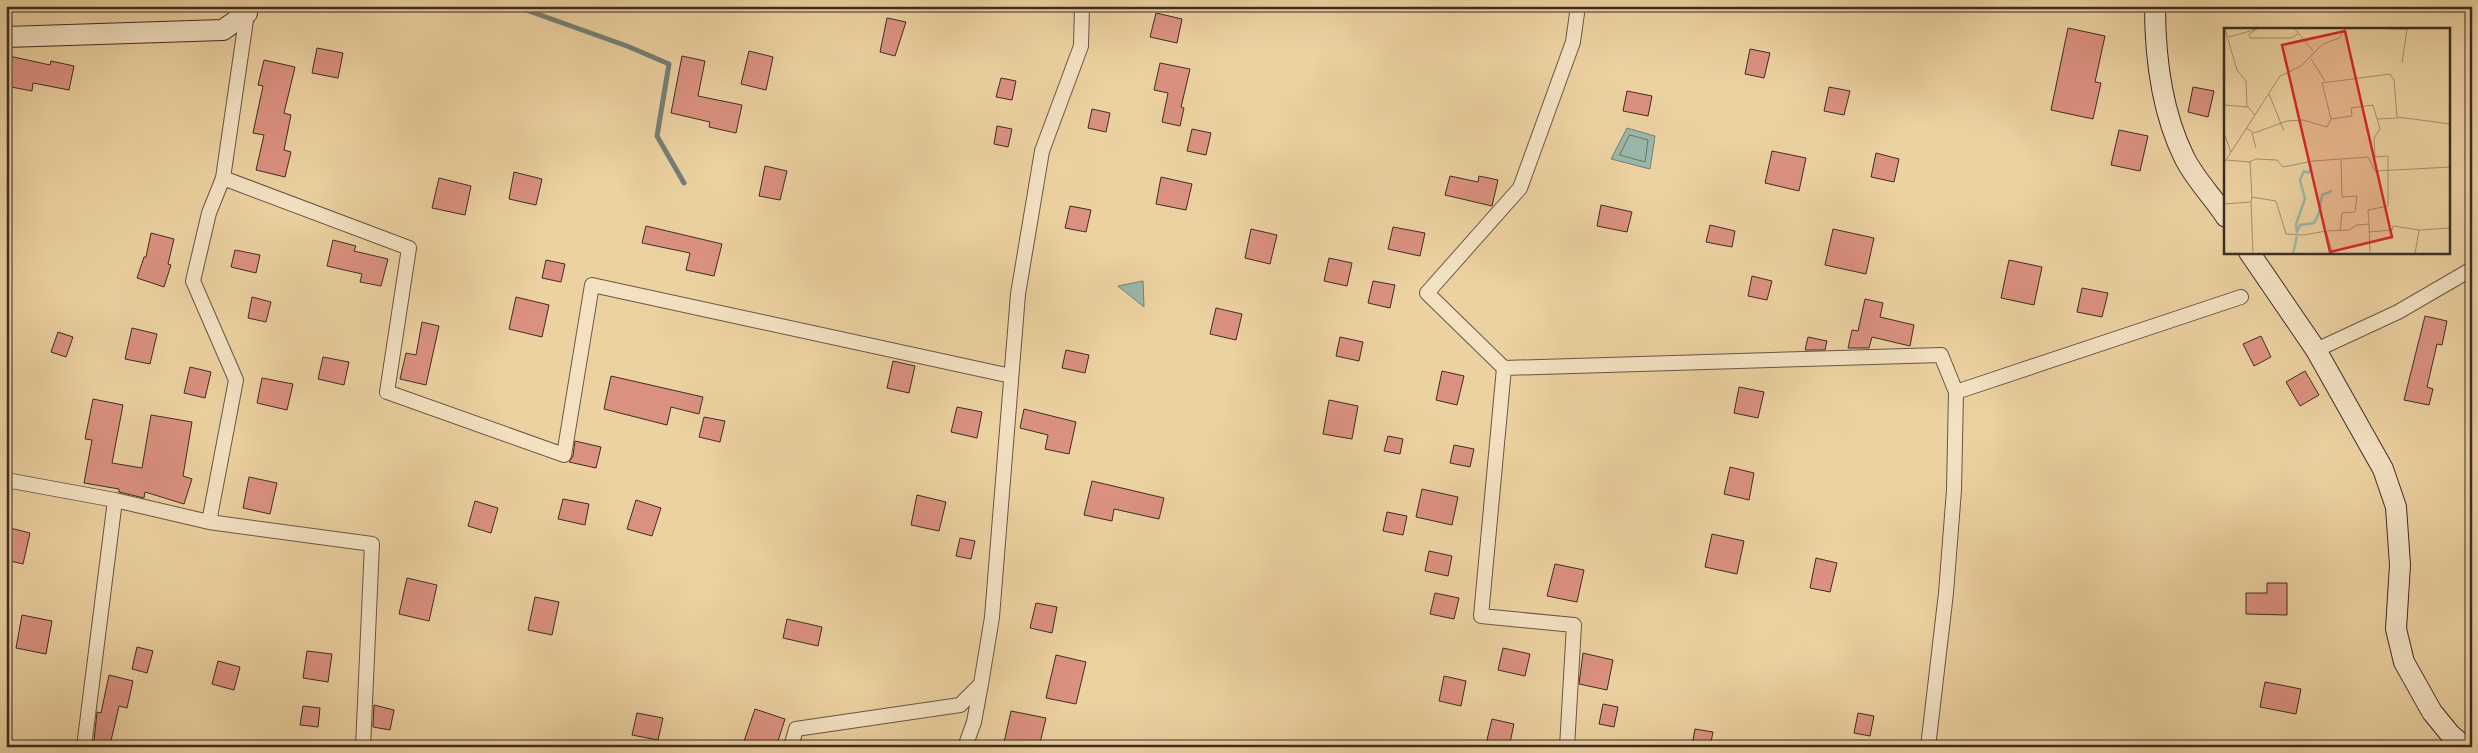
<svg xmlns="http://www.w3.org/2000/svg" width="2478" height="753" viewBox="0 0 2478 753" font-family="'Libre Caslon Text',serif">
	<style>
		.water { fill: #99b7a9; stroke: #748074 }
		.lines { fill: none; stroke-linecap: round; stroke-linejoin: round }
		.shore { stroke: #6b7266; stroke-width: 1 }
		.stream { stroke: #748074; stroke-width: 5 }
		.building { fill: #db9180; stroke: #3d2d24 }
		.street-casing { stroke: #695643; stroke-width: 16 }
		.secondary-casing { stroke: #3d2d24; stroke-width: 22 }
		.street { stroke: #f3e1c2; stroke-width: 14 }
		.secondary { stroke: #f3e1c2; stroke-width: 20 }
		.inset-river { fill: none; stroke: #99b7a9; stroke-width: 2.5 }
		.inset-road { fill: none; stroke: #a68f6f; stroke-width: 1 }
		.view { fill: #d62828; fill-opacity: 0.15; stroke: #d62828; stroke-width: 2.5 }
		.inset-edge { fill: none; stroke: #3d2d24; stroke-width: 2.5 }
	</style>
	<rect width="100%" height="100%" fill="#ecd1a1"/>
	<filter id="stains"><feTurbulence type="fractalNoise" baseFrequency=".004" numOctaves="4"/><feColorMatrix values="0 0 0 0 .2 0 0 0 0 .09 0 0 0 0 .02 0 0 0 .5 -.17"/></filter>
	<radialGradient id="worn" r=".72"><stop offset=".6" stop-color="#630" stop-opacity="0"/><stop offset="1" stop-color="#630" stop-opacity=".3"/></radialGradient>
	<path class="water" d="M1627,128L1655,136L1650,169L1611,159Z
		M1143,281L1144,307L1118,286Z"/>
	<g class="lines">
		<path class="shore" d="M1630,135L1648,140L1645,162L1620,155Z"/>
		<path class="stream" d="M515,6L627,46L669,64L657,136L684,183"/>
	</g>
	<path class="building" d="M1156,13L1182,19L1177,43L1150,37Z
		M887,18L906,22L895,56L880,52Z
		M2068,28L2105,36L2095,82L2101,83L2093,119L2051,110Z
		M317,48L343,53L338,78L312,73Z
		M1750,49L1770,53L1764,78L1745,74Z
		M749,51L773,57L766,90L741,84Z
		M9,56L50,65L51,61L74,66L69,90L33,83L32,91L6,86Z
		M682,56L705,61L698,96L742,105L736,133L709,127L710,122L671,113Z
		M264,60L295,67L284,113L291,115L284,150L291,152L285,177L256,170L264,135L253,133L263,86L258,85Z
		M1160,63L1190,69L1181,107L1184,108L1180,126L1162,122L1168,93L1154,90Z
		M1001,78L1016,81L1012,100L996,97Z
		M1829,87L1850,91L1844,115L1824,111Z
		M2193,87L2214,91L2208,117L2188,112Z
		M1627,91L1652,96L1648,116L1623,111Z
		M1092,109L1110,113L1106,132L1088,128Z
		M997,126L1012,129L1008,147L994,144Z
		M1192,129L1211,133L1206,155L1187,151Z
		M2119,130L2148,136L2140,171L2111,165Z
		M1772,151L1806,158L1799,191L1765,183Z
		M1876,153L1899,159L1894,182L1871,177Z
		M765,166L787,171L780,200L759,196Z
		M514,172L542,179L536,205L509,199Z
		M1450,176L1478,182L1479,176L1498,180L1492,206L1445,195Z
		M1161,177L1192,184L1186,210L1156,204Z
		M439,178L471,186L465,215L432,208Z
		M1601,205L1632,212L1627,232L1597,226Z
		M1070,206L1091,210L1086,232L1065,228Z
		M1710,225L1735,231L1732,247L1706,242Z
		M646,226L722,244L714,276L686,270L690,253L642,243Z
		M1393,227L1425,233L1420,256L1388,249Z
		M1251,229L1277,235L1270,264L1245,258Z
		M1833,229L1874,238L1866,274L1825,265Z
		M151,233L174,239L168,264L171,265L164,287L137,278L144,257H146Z
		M333,240L356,246L354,251L388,259L381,286L360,282L362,274L327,266Z
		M235,250L260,255L256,273L231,267Z
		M1329,258L1352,263L1347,286L1324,281Z
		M546,260L565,264L561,282L542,278Z
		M2009,260L2042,267L2034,305L2001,298Z
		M1752,276L1772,281L1767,300L1748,296Z
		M1373,281L1395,285L1390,308L1368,303Z
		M2082,288L2108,293L2102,317L2077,312Z
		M252,297L271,302L266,322L248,318Z
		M516,297L549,305L542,337L509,329Z
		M1865,299L1883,303L1880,317L1914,325L1910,346L1872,337L1869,348H1848L1852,330L1858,331Z
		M1216,308L1242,314L1236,340L1210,334Z
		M2425,316L2447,321L2442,345L2437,344L2427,387L2433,389L2429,405L2404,400Z
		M422,322L439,326L426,385L400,379L406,353L416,355Z
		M132,328L157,334L150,364L125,359Z
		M58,332L73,337L66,357L51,352Z
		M2261,336L2271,357L2254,366L2243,344Z
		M1340,337L1363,342L1359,361L1336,356Z
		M1808,337L1827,341L1825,350H1805Z
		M1066,350L1089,355L1085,373L1062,368Z
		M323,357L349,362L344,385L318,379Z
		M893,361L915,366L909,393L887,388Z
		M190,367L211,372L205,398L184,393Z
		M1442,371L1464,376L1457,405L1436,400Z
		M2305,371L2319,395L2300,406L2286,382Z
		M611,376L703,397L699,414L671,407L667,425L604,409Z
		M262,378L293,384L287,410L257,403Z
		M1739,387L1764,392L1758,418L1734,413Z
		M93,399L123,405L112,463L142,468L151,415L192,422L183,476L192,479L184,504L145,492L144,498L119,492V489L84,483L92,440L85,439Z
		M1329,400L1358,406L1352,439L1323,434Z
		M957,407L982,412L977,438L951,432Z
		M1024,409L1076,422L1069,454L1045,449L1048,435L1020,428Z
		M704,417L725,421L720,442L699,437Z
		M1388,436L1403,439L1400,454L1384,451Z
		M575,441L601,447L596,468L569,462L573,456Z
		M1454,445L1474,449L1470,467L1450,463Z
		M1730,467L1754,473L1749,500L1724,494Z
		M249,477L277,483L270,514L243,508Z
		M1092,481L1164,498L1159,519L1114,509L1112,521L1084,515Z
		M1422,489L1458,497L1452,525L1416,517Z
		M917,495L946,502L939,531L911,525Z
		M563,499L589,504L585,525L558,519Z
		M636,500L661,508L652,536L627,529Z
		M475,501L498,508L491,533L468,526Z
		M1387,512L1407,516L1403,535L1383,531Z
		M6,527L30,533L23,564L6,560Z
		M1712,534L1744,541L1737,574L1705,567Z
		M960,538L975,541L971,559L956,556Z
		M1429,551L1452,556L1448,576L1425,571Z
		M1816,558L1837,563L1830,592L1810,588Z
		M1555,564L1584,570L1577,602L1547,596Z
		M407,578L437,585L429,621L399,614Z
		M2267,583H2287V615L2246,614V593H2267Z
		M1435,593L1459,598L1454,619L1430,614Z
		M535,597L559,602L552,635L528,630Z
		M1036,603L1057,607L1052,633L1030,628Z
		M22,615L52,621L46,654L16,648Z
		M787,619L822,627L818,646L783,638Z
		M137,647L153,651L147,673L132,669Z
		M1503,648L1530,654L1525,676L1498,670Z
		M307,651L332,654L328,682L303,678Z
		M1583,653L1613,660L1607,690L1579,684Z
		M1056,655L1086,662L1076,704L1046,698Z
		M218,661L240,667L234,690L212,684Z
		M109,675L133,681L127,708L119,706L110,745L94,741L97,712L101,713Z
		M1444,676L1466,681L1461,706L1439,701Z
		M2265,682L2301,689L2296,714L2260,707Z
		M1603,704L1618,707L1614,727L1599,724Z
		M374,705L394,710L390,730L373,727Z
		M303,706L320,708L318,727L300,725Z
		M755,709L785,719L776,747H742Z
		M1011,711L1046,718L1039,747H1003Z
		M637,713L663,718L658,740L632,735Z
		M1858,713L1874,716L1870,736L1854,733Z
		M1492,719L1514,724L1509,747L1486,744Z
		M1695,729L1713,732L1710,747L1692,745Z"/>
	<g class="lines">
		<defs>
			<path id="street" d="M1578,6L1573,42L1520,188L1427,293L1504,368L1941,355L1956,392L1954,490L1946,593L1928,747
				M223,178L409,248L387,392L564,455L592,285L1011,376
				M2316,350L2398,312L2472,269
				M1504,368L1481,616L1574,625L1567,747
				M1956,392L2241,297
				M6,480L115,500L209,522L236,380L193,281L209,213L223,178L247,13
				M209,522L372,544L363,747
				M84,747L115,500
				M791,747L796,729L960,705L981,684L992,617L1018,294L1042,151L1081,46L1082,6
				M965,747L974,722L981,684"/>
			<path id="secondary" d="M2155,6C2155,57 2161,110 2184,157C2194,178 2213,197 2226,217
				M6,37L223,30L247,13L248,6
				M2249,252L2316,350L2383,469L2396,507L2400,565L2396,629L2404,662L2432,712L2450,734L2465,747"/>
		</defs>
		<use href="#street" class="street-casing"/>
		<use href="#secondary" class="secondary-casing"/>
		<use href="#street" class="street"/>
		<use href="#secondary" class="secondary"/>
	</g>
	<g transform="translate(2224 28)">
		<rect width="226" height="226" fill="#ecd1a1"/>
		<path class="inset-river" d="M73,204L76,197L90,195L95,185L98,167L108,163M73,205L72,196L81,171L76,152L80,143L84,145L87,141L86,135M69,226L73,208"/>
		<path class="inset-road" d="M1,1L13,42L22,53L23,79M71,1L90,24M166,1H183M5,9L33,1L25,6L26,10H67L74,6M87,31L101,53M178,35L183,1M45,66L60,103M0,77L24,79L31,87M107,91L128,88L127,80L149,77L156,101L150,110L151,129L164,128V178L144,182L145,196M153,91L174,90M22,100L30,105L63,93L79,92L103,99L107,91L98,55L166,46L170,52L173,89L227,96M0,105L7,124M28,105L32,120M2,132L26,134L28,169L52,173L62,206L80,207L102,203L109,226M25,134L32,131L53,132L59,139L89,133L144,129L151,143L227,139M0,135L56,48L77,38L99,16L115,10L122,1M27,174L29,226M0,176L27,174L28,169M116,202L118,185L131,184L133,168L118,169L117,132M103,203L125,202L133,197L145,196L146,226M145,204L168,202L169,198L195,202M191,226L195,202L227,200"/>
		<path class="view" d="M121,3L168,209L106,224L58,17Z"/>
		<rect width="226" height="226" class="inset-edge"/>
	</g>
	<rect width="2478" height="753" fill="none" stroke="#ecd1a1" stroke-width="25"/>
	<rect x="8" y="8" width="2463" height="738" fill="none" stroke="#3d2d24" stroke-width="2.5"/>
	<rect x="12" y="12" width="2453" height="728" fill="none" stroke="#3d2d24"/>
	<rect width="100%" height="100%" filter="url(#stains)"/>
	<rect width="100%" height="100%" fill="url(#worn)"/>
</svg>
